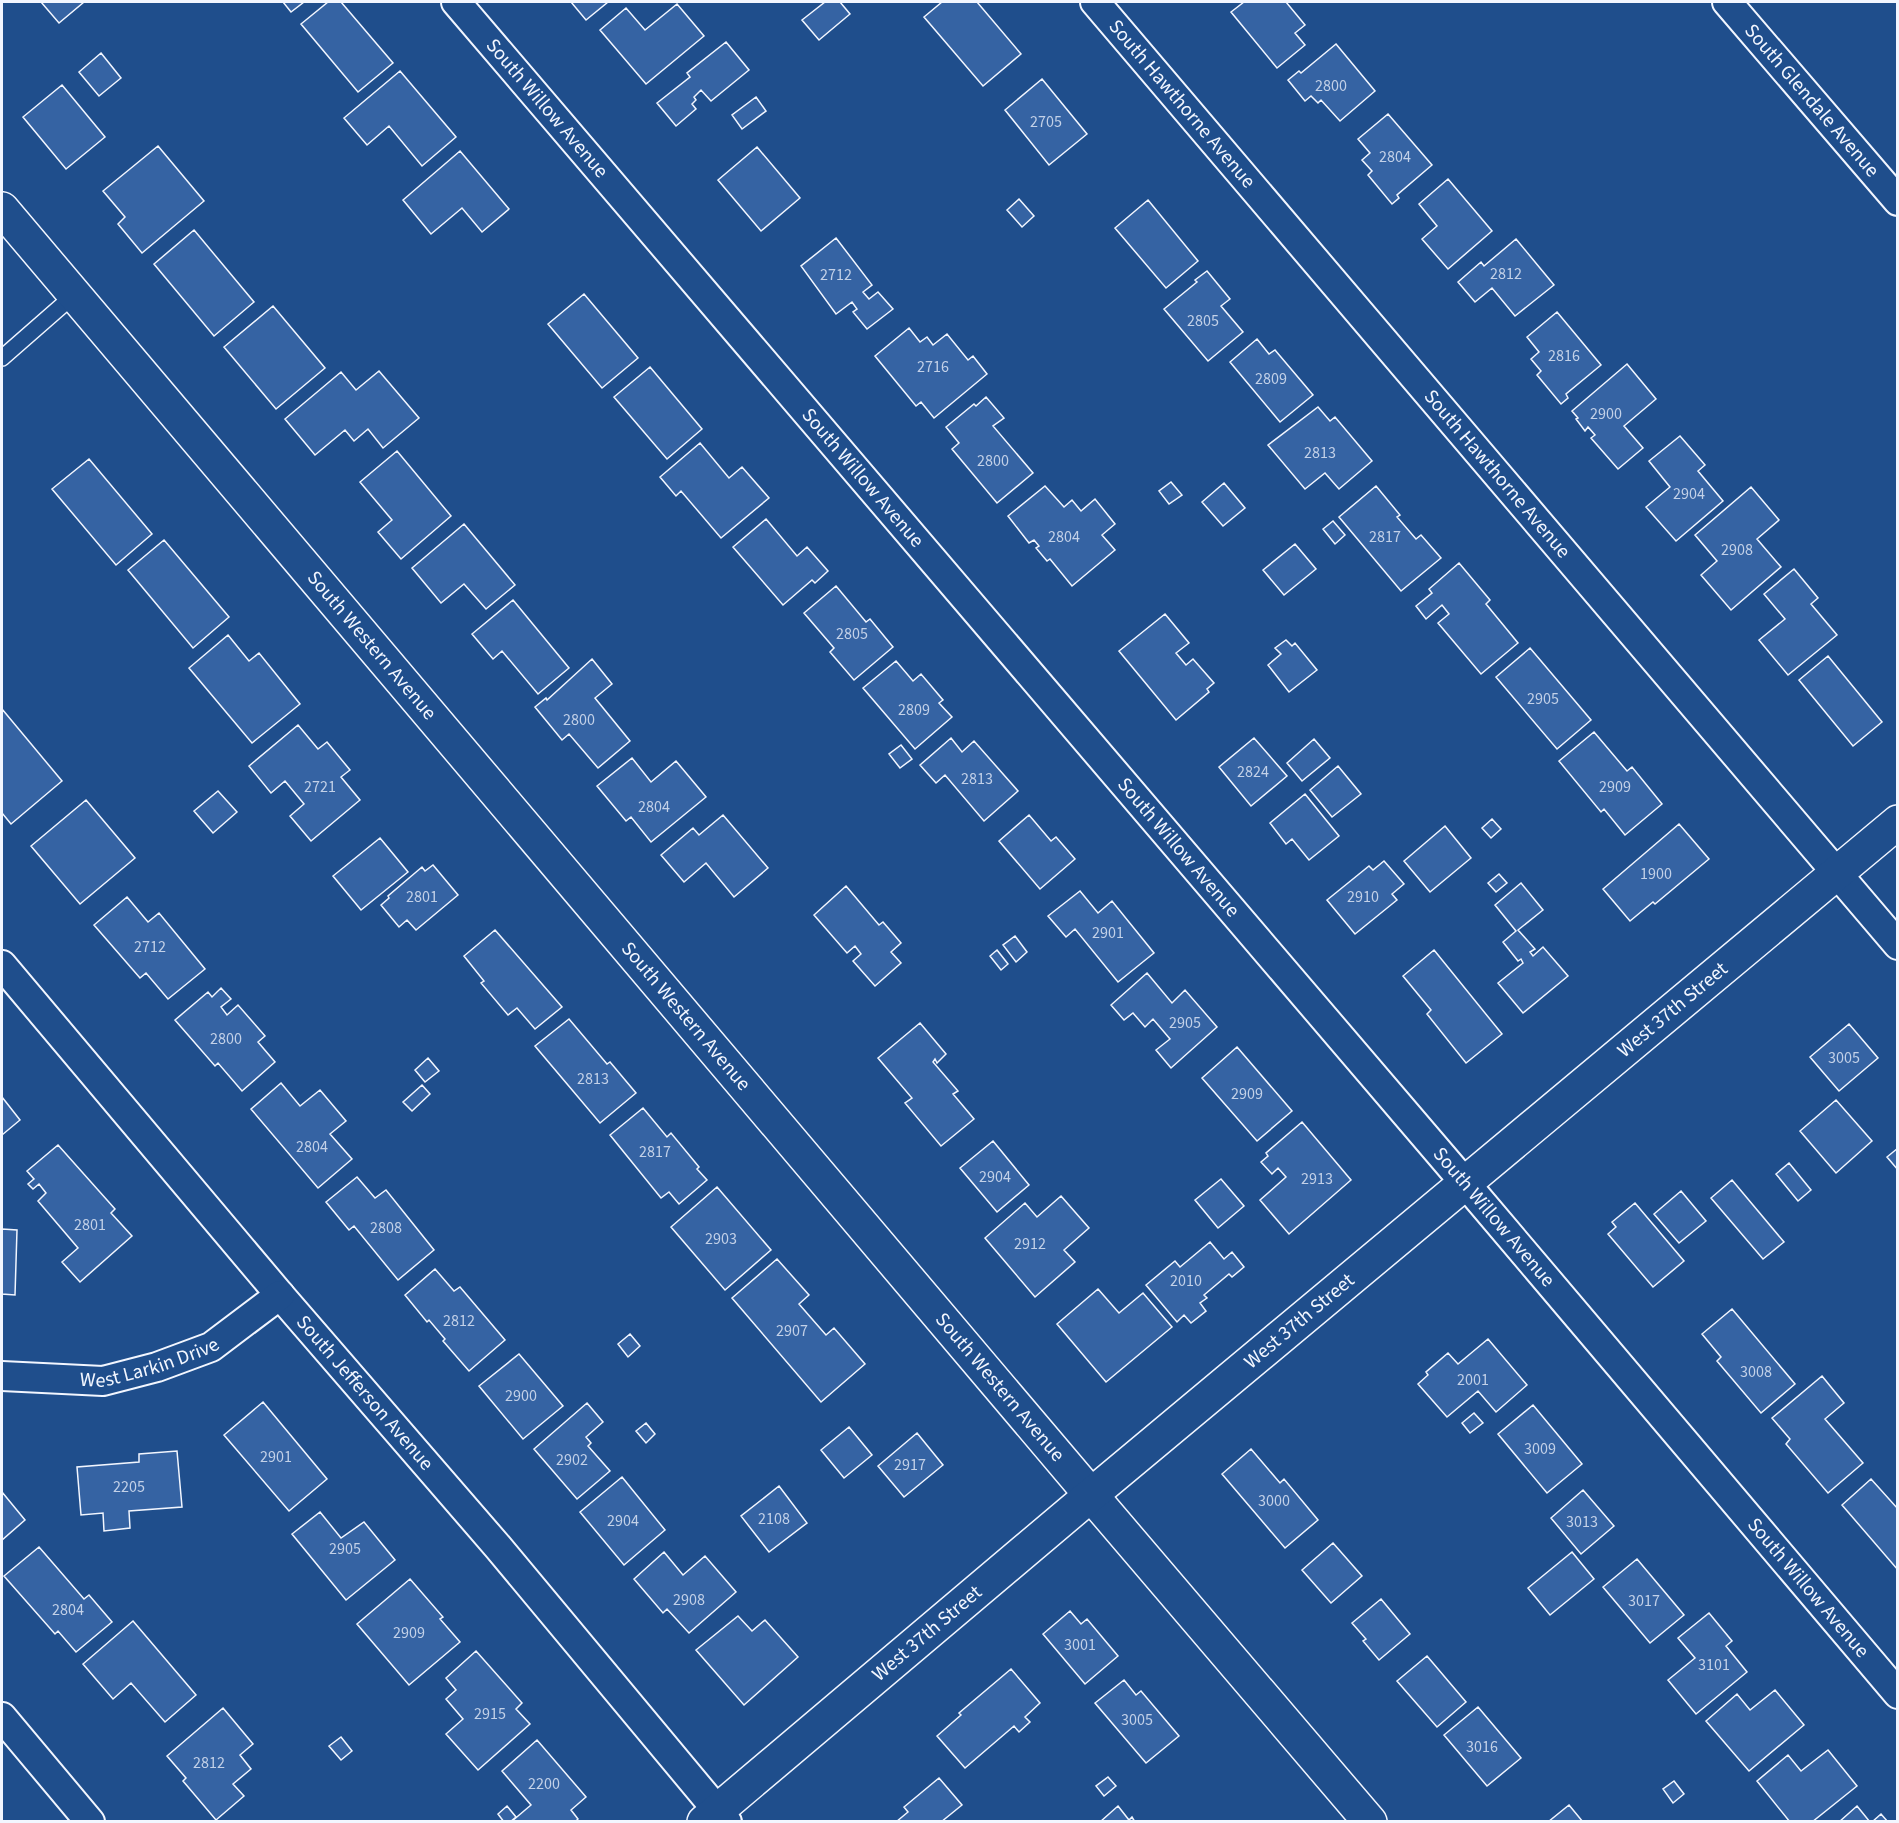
<svg xmlns="http://www.w3.org/2000/svg" width="1899" height="1823" viewBox="0 0 1899 1823" font-family="'Source Sans 3',sans-serif">
	<style>
		.building { fill: #3563a3; stroke: #f2f6ff; stroke-width: 1.5 }
		.lines { fill: none; stroke-linecap: round; stroke-linejoin: round }
		.service-casing { stroke: #f2f6ff; stroke-width: 18 }
		.minor-casing { stroke: #f2f6ff; stroke-width: 32 }
		.tertiary-casing { stroke: #f2f6ff; stroke-width: 36 }
		.service { stroke: #1f4e8c; stroke-width: 15 }
		.minor { stroke: #1f4e8c; stroke-width: 28 }
		.tertiary { stroke: #1f4e8c; stroke-width: 33 }
		.labels { text-anchor: middle; dominant-baseline: central; stroke-width: 4.5; stroke-linejoin: round; paint-order: stroke }
		.number-label { font-size: 16px; fill: #c3d1e8 }
		.street-label { font-size: 20px; fill: #f2f6ff; stroke: #1f4e8c }
	</style>
	<rect width="100%" height="100%" fill="#1f4e8c"/>
	<path class="building" d="M41,2H84L59,23Z
		M283,2H304L291,12Z
		M328,2H341L393,63L358,92L301,24Z
		M571,2H608L586,20Z
		M825,2H840L850,14L819,40L802,20Z
		M942,2H977L1021,54L983,86L924,17Z
		M1244,2H1286L1305,25L1295,33L1305,45L1277,68L1231,12Z
		M677,4L704,36L646,84L600,30L626,8L645,30Z
		M726,42L749,70L711,101L701,90L694,97L696,100L692,104L696,109L676,126L657,103L690,77L687,73Z
		M1336,44L1375,91L1340,121L1321,100L1318,103L1311,96L1305,101L1288,80L1299,71L1301,73Z
		M101,53L121,78L99,96L79,72Z
		M400,71L456,137L422,166L389,126L367,145L344,118Z
		M1042,79L1087,134L1049,165L1005,110Z
		M62,85L105,137L66,169L23,117Z
		M756,97L766,111L742,129L732,115Z
		M1388,114L1432,165L1397,195L1399,198L1392,204L1368,175L1372,171L1362,160L1370,153L1358,139Z
		M158,146L204,201L142,253L118,224L125,217L103,191Z
		M757,147L800,198L761,231L718,180Z
		M460,151L509,209L482,232L462,208L431,234L403,200Z
		M1448,179L1492,231L1448,269L1422,239L1437,226L1419,204Z
		M1019,199L1034,216L1022,227L1007,210Z
		M1148,200L1198,261L1166,288L1115,228Z
		M194,230L254,302L214,336L154,264Z
		M836,238L872,285L863,292L869,299L878,292L893,309L867,329L853,312L857,309L852,302L836,314L801,266Z
		M1516,239L1554,285L1515,316L1492,288L1475,302L1458,282L1481,262L1484,266Z
		M1207,271L1230,299L1221,306L1243,332L1208,361L1164,309L1197,282L1195,280Z
		M584,294L638,358L602,388L548,324Z
		M273,306L325,368L276,409L224,347Z
		M1557,312L1601,365L1566,394L1568,398L1561,404L1537,375L1541,371L1531,359L1539,352L1527,337Z
		M909,328L920,342L927,337L933,345L947,334L968,360L973,356L987,374L934,418L921,402L916,406L875,356Z
		M1257,339L1269,354L1275,350L1313,395L1280,422L1230,362Z
		M1627,364L1656,399L1624,426L1643,448L1618,469L1591,438L1595,435L1588,427L1585,431L1576,419L1578,418L1572,411Z
		M650,367L702,429L667,459L614,397Z
		M379,371L419,418L383,448L368,429L354,441L345,430L315,455L285,419L341,372L356,390Z
		M986,397L1004,418L993,426L1033,473L997,503L952,449L959,443L946,427L974,404L976,406Z
		M1318,407L1330,421L1335,417L1372,461L1339,489L1325,473L1305,489L1268,445Z
		M1680,436L1705,465L1698,471L1723,501L1676,541L1646,507L1670,487L1649,461Z
		M700,443L729,478L742,467L769,498L721,538L681,491L676,496L660,477Z
		M397,451L451,516L401,559L378,532L392,520L360,482Z
		M89,459L152,534L116,565L52,489Z
		M1171,482L1182,495L1169,504L1159,491Z
		M1224,483L1245,508L1223,526L1202,502Z
		M1045,486L1064,507L1072,500L1081,511L1095,499L1115,524L1102,535L1115,550L1072,586L1050,559L1047,561L1036,548L1039,546L1034,540L1029,543L1008,516Z
		M1376,486L1400,515L1397,517L1416,539L1421,535L1441,558L1401,591L1339,517Z
		M1751,487L1779,520L1757,539L1781,567L1731,610L1701,575L1717,561L1695,535Z
		M766,519L797,556L807,547L828,571L815,583L812,580L783,605L733,547Z
		M1333,521L1345,535L1335,544L1323,529Z
		M464,524L515,585L486,609L464,584L441,603L412,568Z
		M164,540L229,617L193,648L128,570Z
		M1295,544L1316,569L1284,595L1263,570Z
		M1459,563L1490,600L1486,604L1518,643L1481,674L1438,623L1449,614L1442,605L1426,619L1416,606L1432,593L1429,589Z
		M1794,569L1818,598L1811,604L1837,635L1788,675L1759,640L1785,619L1764,594Z
		M836,586L866,622L870,619L893,647L854,680L830,652L834,648L804,613Z
		M513,600L569,668L538,694L502,651L493,659L472,634Z
		M1165,614L1189,643L1176,653L1186,665L1193,659L1214,683L1207,689L1209,692L1176,720L1119,651Z
		M228,635L249,661L259,653L300,704L252,743L189,668Z
		M1286,640L1292,646L1295,643L1317,670L1289,692L1268,665L1281,654L1275,648Z
		M1530,648L1591,720L1557,749L1496,677Z
		M1828,656L1882,722L1853,746L1799,680Z
		M592,659L612,684L595,698L630,741L598,768L569,734L562,740L535,707L546,698L547,700Z
		M896,661L913,681L921,674L943,700L939,703L952,717L915,749L863,688Z
		M2,709L62,781L11,824L2,813Z
		M298,725L318,749L327,742L350,770L341,777L360,800L311,841L290,816L304,804L285,781L271,793L249,766Z
		M1594,732L1627,771L1632,767L1662,804L1625,835L1604,809L1601,812L1559,761Z
		M951,738L962,752L974,741L1018,791L984,821L945,775L936,783L920,765Z
		M1254,738L1287,776L1251,806L1219,767Z
		M1314,739L1330,758L1302,781L1287,763Z
		M901,745L912,759L900,768L889,754Z
		M632,758L651,782L676,761L706,797L651,842L631,817L626,821L597,786Z
		M1338,766L1361,794L1332,817L1310,790Z
		M218,791L237,812L213,833L194,811Z
		M1305,794L1339,836L1309,860L1292,839L1286,844L1270,823Z
		M86,800L135,858L80,904L31,846Z
		M723,815L768,868L734,897L706,863L684,882L661,855L693,828L699,835Z
		M1029,815L1051,841L1056,837L1075,859L1040,889L999,841Z
		M1492,819L1501,829L1491,838L1482,828Z
		M1679,824L1709,859L1655,904L1653,902L1630,921L1603,889Z
		M1445,826L1471,858L1430,892L1404,861Z
		M380,838L408,872L361,910L333,876Z
		M1384,861L1404,884L1392,894L1397,900L1355,934L1327,900L1369,866L1373,870Z
		M433,865L458,895L416,930L407,920L399,927L381,905L389,898L388,896L422,867L425,871Z
		M1499,874L1507,883L1496,892L1488,883Z
		M1521,883L1543,910L1518,930L1535,949L1530,952L1533,956L1543,947L1568,976L1523,1013L1498,983L1523,963L1521,959L1518,961L1503,942L1516,931L1495,905Z
		M846,886L879,925L883,922L901,943L891,952L901,963L875,986L853,961L861,954L855,946L847,953L814,915Z
		M1080,891L1098,913L1112,901L1154,953L1118,982L1075,929L1066,937L1048,916Z
		M127,897L148,922L159,913L205,969L168,999L146,973L140,978L94,925Z
		M495,930L562,1007L535,1029L517,1008L508,1015L481,983L484,981L464,956Z
		M1015,936L1027,952L1016,962L1003,945Z
		M997,950L1008,964L1001,970L990,956Z
		M1434,950L1502,1034L1466,1063L1427,1014L1431,1010L1403,976Z
		M1147,973L1172,1003L1185,990L1217,1027L1171,1068L1156,1050L1170,1039L1153,1019L1145,1027L1133,1013L1124,1020L1111,1005Z
		M221,988L231,999L221,1007L227,1015L238,1005L265,1036L258,1042L275,1062L242,1091L218,1063L215,1066L175,1020L208,992L212,997Z
		M569,1019L607,1064L610,1062L636,1093L600,1123L535,1046Z
		M920,1023L946,1054L937,1063L935,1059L933,1062L958,1091L953,1094L974,1119L941,1146L905,1103L912,1098L878,1058Z
		M1849,1024L1878,1058L1839,1091L1810,1057Z
		M1237,1047L1292,1111L1257,1141L1202,1078Z
		M428,1058L439,1071L425,1082L415,1070Z
		M281,1083L300,1106L320,1090L346,1121L330,1134L352,1159L318,1188L251,1109Z
		M422,1085L430,1094L412,1111L403,1102Z
		M2,1097L20,1120L2,1135Z
		M1836,1100L1872,1141L1836,1173L1800,1131Z
		M643,1108L667,1137L671,1133L699,1167L697,1169L707,1180L679,1204L669,1192L661,1198L610,1135Z
		M1302,1122L1351,1180L1289,1234L1260,1200L1286,1177L1278,1168L1272,1174L1261,1162L1268,1156L1266,1153Z
		M993,1141L1029,1185L997,1212L960,1168Z
		M58,1145L115,1209L111,1213L132,1236L80,1282L62,1262L78,1248L38,1201L46,1193L39,1184L33,1189L28,1184L34,1179L27,1171Z
		M1898,1148V1170L1887,1157Z
		M1789,1163L1811,1190L1798,1201L1776,1174Z
		M357,1177L375,1198L386,1190L434,1250L398,1280L354,1226L349,1230L326,1202Z
		M1221,1179L1244,1206L1218,1228L1195,1200Z
		M1732,1180L1784,1242L1763,1259L1711,1198Z
		M717,1187L771,1250L725,1290L671,1227Z
		M1681,1191L1706,1221L1679,1243L1654,1214Z
		M1061,1196L1089,1228L1064,1250L1075,1262L1035,1297L985,1238L1025,1203L1037,1217Z
		M1635,1203L1684,1261L1653,1287L1608,1234L1616,1227L1612,1222Z
		M2,1229L17,1230L15,1295L2,1294Z
		M1210,1242L1224,1259L1232,1252L1244,1267L1232,1277L1229,1274L1204,1295L1207,1298L1200,1303L1206,1311L1191,1323L1184,1315L1177,1322L1146,1285L1175,1261L1180,1267Z
		M777,1259L809,1295L799,1304L826,1335L834,1328L865,1364L821,1402L732,1298Z
		M435,1269L454,1291L460,1287L505,1340L469,1371L443,1341L445,1339L429,1320L427,1322L405,1295Z
		M1098,1289L1119,1313L1143,1293L1172,1327L1106,1382L1057,1324Z
		M1732,1309L1795,1384L1761,1413L1717,1361L1721,1357L1702,1334Z
		M630,1334L640,1346L628,1357L618,1344Z
		M1488,1339L1527,1385L1496,1412L1478,1391L1447,1417L1418,1384L1428,1375L1426,1372L1448,1353L1458,1364Z
		M519,1354L563,1406L523,1439L479,1386Z
		M1822,1376L1844,1403L1825,1419L1863,1463L1828,1493L1786,1444L1790,1439L1772,1418Z
		M263,1402L327,1479L289,1511L224,1435Z
		M587,1403L603,1422L586,1437L591,1443L588,1446L610,1471L577,1499L534,1449Z
		M1533,1405L1582,1464L1547,1493L1498,1434Z
		M1474,1413L1483,1423L1470,1433L1462,1423Z
		M646,1423L655,1434L646,1443L636,1431Z
		M849,1427L872,1455L844,1478L821,1450Z
		M917,1433L943,1465L904,1497L878,1466Z
		M1251,1449L1280,1483L1284,1479L1318,1520L1285,1548L1222,1474Z
		M177,1451L182,1507L129,1511L130,1528L104,1531L103,1513L81,1515L77,1467L139,1462V1454Z
		M622,1477L665,1530L624,1565L580,1512Z
		M1871,1479L1898,1509V1570L1842,1505Z
		M779,1486L807,1523L769,1552L741,1516Z
		M1583,1490L1614,1526L1581,1554L1551,1518Z
		M2,1492L25,1520L2,1540Z
		M320,1512L341,1538L364,1522L395,1560L346,1600L292,1534Z
		M1333,1543L1362,1576L1331,1603L1302,1570Z
		M39,1547L84,1599L89,1595L112,1622L76,1652L58,1631L55,1634L4,1576Z
		M664,1552L683,1575L705,1556L736,1592L689,1633L667,1609L663,1613L634,1579Z
		M1572,1552L1594,1579L1550,1615L1528,1588Z
		M1637,1559L1684,1615L1650,1643L1603,1587Z
		M410,1579L443,1617L440,1619L460,1642L409,1685L357,1624Z
		M1381,1599L1410,1634L1379,1660L1363,1641L1366,1639L1352,1623Z
		M1070,1611L1081,1624L1087,1619L1118,1656L1085,1684L1043,1634Z
		M1709,1613L1732,1641L1726,1646L1747,1672L1696,1714L1668,1680L1695,1658L1678,1638Z
		M738,1616L752,1631L765,1620L798,1657L744,1705L696,1650Z
		M133,1621L196,1695L165,1722L131,1683L113,1699L83,1664Z
		M476,1651L522,1703L516,1709L530,1724L478,1770L446,1734L463,1719L446,1699L456,1690L446,1678Z
		M1427,1656L1466,1702L1437,1727L1397,1681Z
		M1011,1669L1040,1703L1025,1717L1030,1722L1019,1732L1014,1726L965,1768L937,1736L961,1715L959,1713Z
		M1124,1680L1136,1695L1141,1691L1179,1736L1146,1763L1095,1703Z
		M1775,1690L1804,1725L1749,1771L1706,1721L1737,1694L1750,1710Z
		M1478,1707L1521,1758L1487,1786L1444,1735Z
		M223,1708L253,1744L240,1755L251,1769L233,1784L244,1796L216,1820L183,1781L186,1778L167,1756Z
		M341,1737L352,1751L341,1760L329,1746Z
		M537,1740L586,1797L571,1810L578,1819L575,1822H511L531,1805L502,1771Z
		M1828,1750L1857,1786L1812,1822H1790L1757,1781L1788,1755L1801,1771Z
		M1108,1777L1116,1786L1104,1796L1096,1786Z
		M939,1778L962,1805L941,1822H896L908,1812L904,1807Z
		M1674,1781L1684,1794L1673,1803L1663,1789Z
		M1569,1805L1583,1822H1548Z
		M507,1806L516,1817L510,1822H504L498,1814Z
		M1118,1806L1129,1820L1132,1817L1135,1822H1100Z
		M1857,1806L1870,1822H1839Z
		M1881,1814L1888,1822H1872Z"/>
	<g class="lines">
		<defs>
			<path id="service" d="M2,358L74,295"/>
			<g id="minor">
				<path id="s1" d="M456,2L1465,1183L1898,1694"/>
				<path id="s2" d="M1095,2L1898,945"/>
				<path id="s3" d="M1727,2L1898,201"/>
				<path id="s4" d="M2,965L280,1295L498,1547L727,1822"/>
				<path id="s5" d="M2,1376L103,1381L157,1367L211,1347L280,1295"/>
				<path d="M2,1717L90,1822"/>
			</g>
			<g id="tertiary">
				<path id="s6" d="M2,209L1091,1495L1370,1822"/>
				<path id="s7" d="M704,1822L1091,1495L1898,822"/>
			</g>
		</defs>
		<use href="#service" class="service-casing"/>
		<use href="#minor" class="minor-casing"/>
		<use href="#tertiary" class="tertiary-casing"/>
		<use href="#service" class="service"/>
		<use href="#minor" class="minor"/>
		<use href="#tertiary" class="tertiary"/>
	</g>
	<g class="labels">
		<g class="number-label">
			<text x="1331" y="86">2800</text>
			<text x="1046" y="122">2705</text>
			<text x="1395" y="157">2804</text>
			<text x="1506" y="274">2812</text>
			<text x="836" y="275">2712</text>
			<text x="1203" y="321">2805</text>
			<text x="1564" y="356">2816</text>
			<text x="933" y="367">2716</text>
			<text x="1271" y="379">2809</text>
			<text x="1606" y="414">2900</text>
			<text x="1320" y="453">2813</text>
			<text x="993" y="461">2800</text>
			<text x="1689" y="494">2904</text>
			<text x="1064" y="537">2804</text>
			<text x="1385" y="537">2817</text>
			<text x="1737" y="550">2908</text>
			<text x="852" y="634">2805</text>
			<text x="1543" y="699">2905</text>
			<text x="914" y="710">2809</text>
			<text x="579" y="720">2800</text>
			<text x="1253" y="772">2824</text>
			<text x="977" y="779">2813</text>
			<text x="320" y="787">2721</text>
			<text x="1615" y="787">2909</text>
			<text x="654" y="807">2804</text>
			<text x="1656" y="874">1900</text>
			<text x="422" y="897">2801</text>
			<text x="1363" y="897">2910</text>
			<text x="1108" y="933">2901</text>
			<text x="150" y="947">2712</text>
			<text x="1185" y="1023">2905</text>
			<text x="226" y="1039">2800</text>
			<text x="1844" y="1058">3005</text>
			<text x="593" y="1079">2813</text>
			<text x="1247" y="1094">2909</text>
			<text x="312" y="1147">2804</text>
			<text x="655" y="1152">2817</text>
			<text x="995" y="1177">2904</text>
			<text x="1317" y="1179">2913</text>
			<text x="90" y="1225">2801</text>
			<text x="386" y="1228">2808</text>
			<text x="721" y="1239">2903</text>
			<text x="1030" y="1244">2912</text>
			<text x="1186" y="1281">2010</text>
			<text x="459" y="1321">2812</text>
			<text x="792" y="1331">2907</text>
			<text x="1756" y="1372">3008</text>
			<text x="1473" y="1380">2001</text>
			<text x="521" y="1396">2900</text>
			<text x="1540" y="1449">3009</text>
			<text x="276" y="1457">2901</text>
			<text x="572" y="1460">2902</text>
			<text x="910" y="1465">2917</text>
			<text x="129" y="1487">2205</text>
			<text x="1274" y="1501">3000</text>
			<text x="774" y="1519">2108</text>
			<text x="623" y="1521">2904</text>
			<text x="1582" y="1522">3013</text>
			<text x="345" y="1549">2905</text>
			<text x="689" y="1600">2908</text>
			<text x="1644" y="1601">3017</text>
			<text x="68" y="1610">2804</text>
			<text x="409" y="1633">2909</text>
			<text x="1080" y="1645">3001</text>
			<text x="1714" y="1665">3101</text>
			<text x="490" y="1714">2915</text>
			<text x="1137" y="1720">3005</text>
			<text x="1482" y="1747">3016</text>
			<text x="209" y="1763">2812</text>
			<text x="544" y="1784">2200</text>
		</g>
		<g class="street-label">
			<text stroke="none"><textPath href="#s3" startOffset="130">South Glendale Avenue</textPath></text>
			<text stroke="none"><textPath href="#s2" startOffset="134">South Hawthorne Avenue</textPath></text>
			<text stroke="none"><textPath href="#s1" startOffset="140">South Willow Avenue</textPath></text>
			<text stroke="none"><textPath href="#s2" startOffset="620">South Hawthorne Avenue</textPath></text>
			<text stroke="none"><textPath href="#s1" startOffset="626">South Willow Avenue</textPath></text>
			<text stroke="none"><textPath href="#s6" startOffset="572">South Western Avenue</textPath></text>
			<text stroke="none"><textPath href="#s1" startOffset="1112">South Willow Avenue</textPath></text>
			<text stroke="none"><textPath href="#s7" startOffset="1264">West 37th Street</textPath></text>
			<text stroke="none"><textPath href="#s6" startOffset="1058">South Western Avenue</textPath></text>
			<text stroke="none"><textPath href="#s1" startOffset="1598">South Willow Avenue</textPath></text>
			<text stroke="none"><textPath href="#s7" startOffset="778">West 37th Street</textPath></text>
			<text stroke="none"><textPath href="#s5" startOffset="150">West Larkin Drive</textPath></text>
			<text stroke="none"><textPath href="#s6" startOffset="1544">South Western Avenue</textPath></text>
			<text stroke="none"><textPath href="#s4" startOffset="561">South Jefferson Avenue</textPath></text>
			<text stroke="none"><textPath href="#s1" startOffset="2084">South Willow Avenue</textPath></text>
			<text stroke="none"><textPath href="#s7" startOffset="292">West 37th Street</textPath></text>
		</g>
	</g>
	<rect width="1899" height="1823" fill="none" stroke="#f2f6ff" stroke-width="6"/>
</svg>
